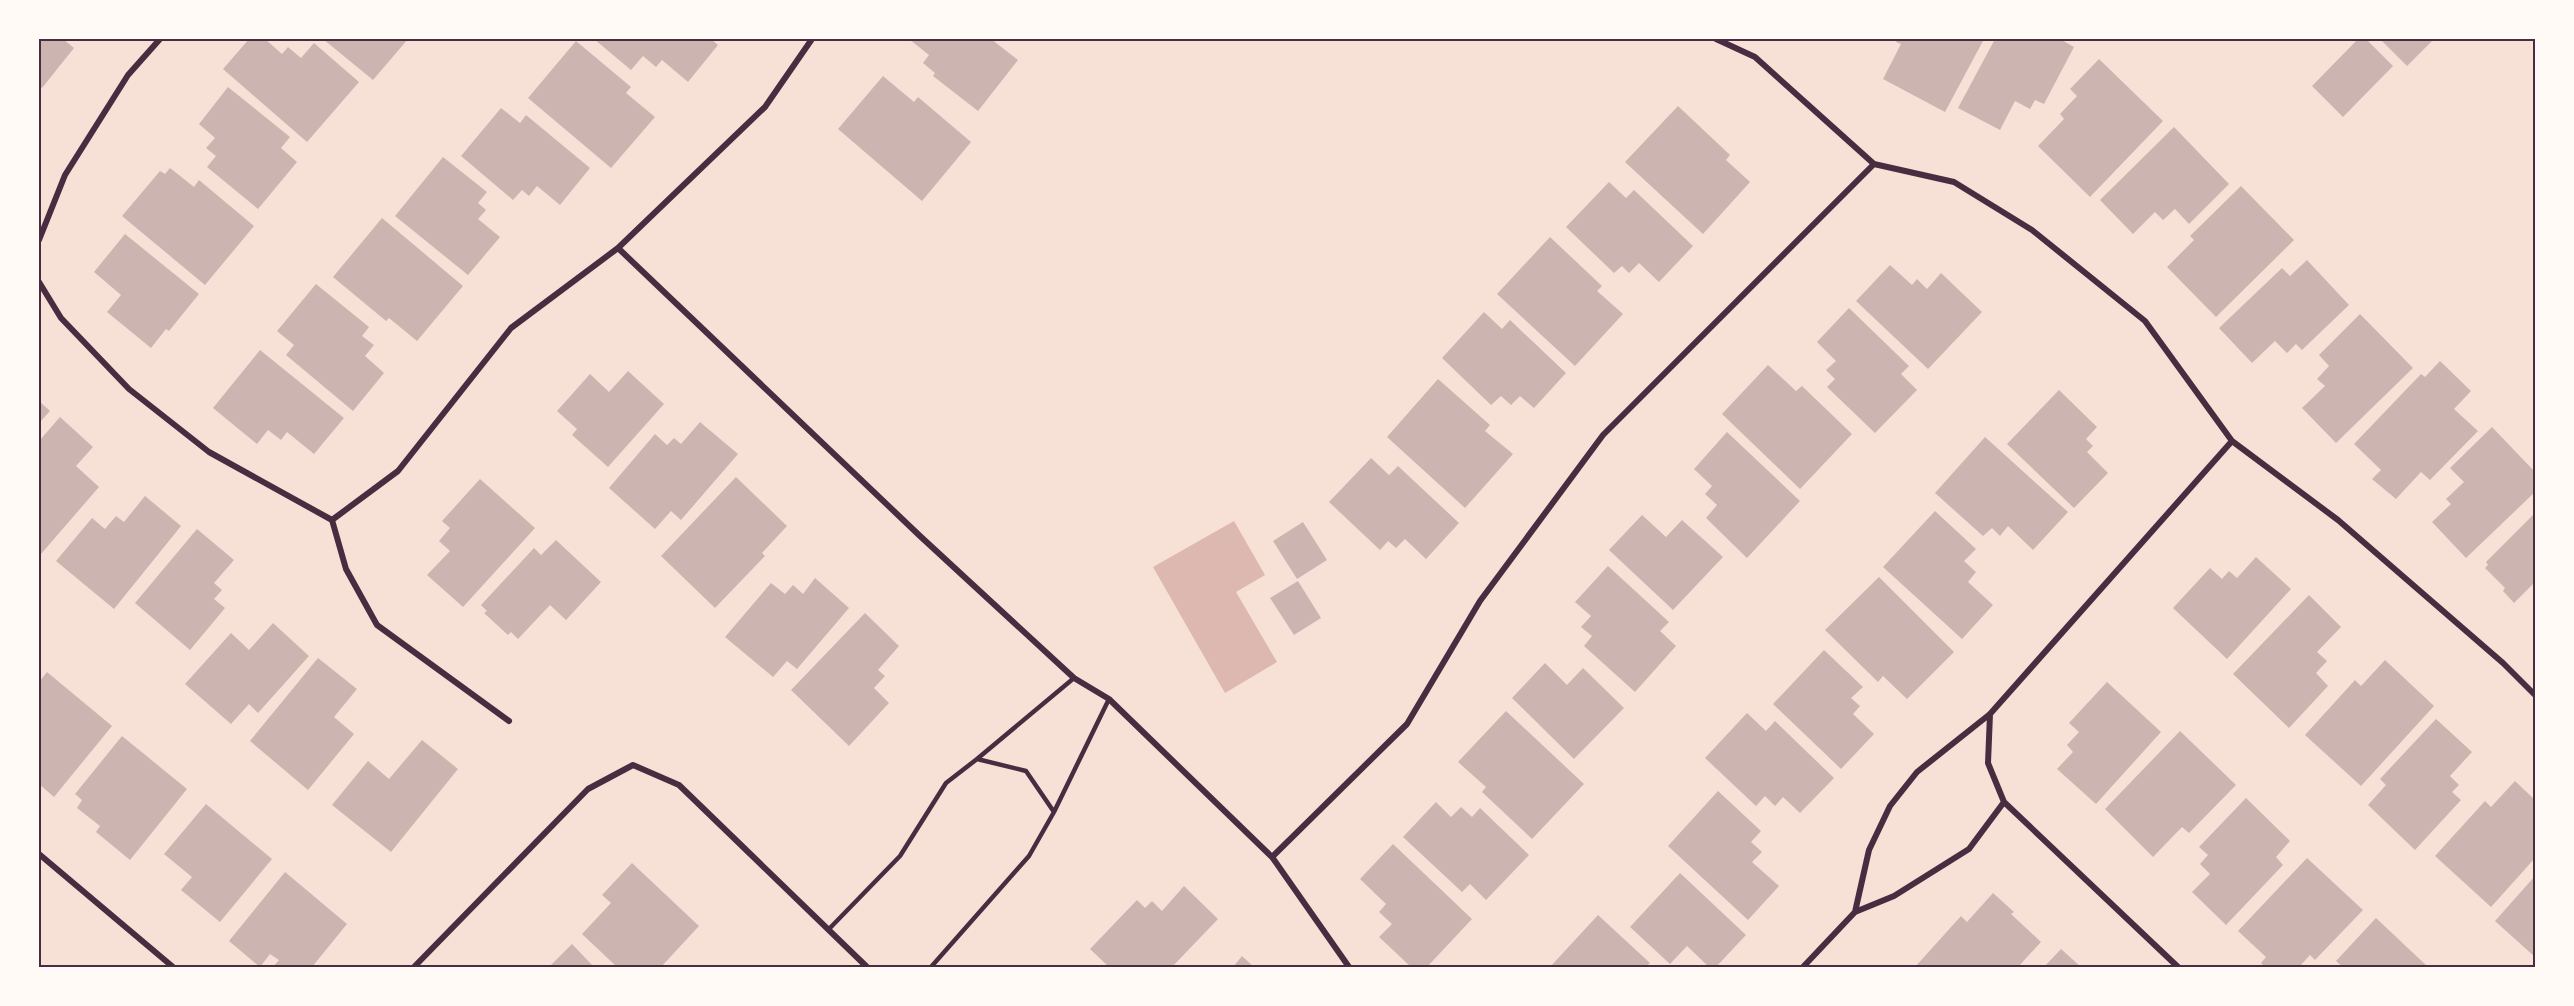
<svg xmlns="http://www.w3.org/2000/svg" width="2574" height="1006" viewBox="0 0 2574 1006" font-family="'Nunito Sans',sans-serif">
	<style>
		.water { fill: #dcb8b0 }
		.building { fill: #ccb4b1 }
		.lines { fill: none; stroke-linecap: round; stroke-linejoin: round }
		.service { stroke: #4a2c40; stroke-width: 4.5 }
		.minor { stroke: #4a2c40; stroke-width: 6 }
		.neatline { fill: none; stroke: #4a2c40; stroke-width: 2 }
	</style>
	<rect width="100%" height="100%" fill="#f7e1d7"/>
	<path class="water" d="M1234,521L1265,575L1236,592L1277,662L1225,693L1153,567Z"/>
	<path class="building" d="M39,39H63L74,48L42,88L39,86Z
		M249,39H265L282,54L288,47L301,58L314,43L359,82L307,142L223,69Z
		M323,39H408L373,80Z
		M594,39H711L718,45L688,82L662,60L656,67L643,56L631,70Z
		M909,39H991L1018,60L978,111L933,76L935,73L923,63L929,55Z
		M1897,39H1984L1945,112L1883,79L1901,44L1896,42Z
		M1995,39H2060L2074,47L2044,104L2035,100L2030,109L2015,101L2000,130L1958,108Z
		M2358,39H2366L2393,66L2343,117L2312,86Z
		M2380,39H2434L2407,66Z
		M576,41L631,87L626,93L655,117L611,168L528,98Z
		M2099,59L2163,121L2090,197L2038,146L2064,119L2060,114L2077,96L2070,89Z
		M883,76L914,102L918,97L971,142L922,201L838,129Z
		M228,87L290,137L281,148L297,162L258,209L207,167L216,156L206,148L215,138L199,124Z
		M1678,106L1730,155L1726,160L1750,182L1703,234L1625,162Z
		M501,108L520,123L526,115L590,168L560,205L537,186L529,196L522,190L513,200L461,156Z
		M2174,127L2229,184L2189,224L2175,209L2163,220L2155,212L2133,234L2100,200Z
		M443,157L487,192L478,203L486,210L478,219L500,237L468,275L395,216Z
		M170,168L194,187L199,180L254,226L205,285L122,216L160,171L165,174Z
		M1609,182L1626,198L1634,190L1693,246L1659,282L1639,263L1629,273L1622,266L1614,273L1566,227Z
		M2241,186L2294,240L2216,317L2167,267L2194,240L2190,236Z
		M382,218L463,286L417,341L389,318L386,321L333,277Z
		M125,234L199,294L169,331L166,329L151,348L107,312L121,295L94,272Z
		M1550,237L1602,286L1597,291L1623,314L1575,366L1497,294Z
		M2307,260L2349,305L2302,350L2296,344L2287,353L2275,341L2252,363L2219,328L2282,268L2290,276Z
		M1890,265L1912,285L1917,279L1927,289L1941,273L1982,312L1928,369L1856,301Z
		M316,284L369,327L362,336L374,345L365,356L384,373L353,411L286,355L294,345L277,331Z
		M1849,308L1909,366L1901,374L1917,390L1875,433L1827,387L1835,379L1826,370L1836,361L1817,342Z
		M1484,312L1502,329L1510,320L1566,373L1534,408L1520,396L1511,405L1501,396L1491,405L1442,358Z
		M2360,314L2413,368L2336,443L2302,408L2325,386L2317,379L2329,366L2319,355Z
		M260,350L344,418L314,454L287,432L281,440L268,430L257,444L213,408Z
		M2440,361L2471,391L2454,409L2478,431L2430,480L2421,472L2396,499L2372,479L2381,470L2354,444L2421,374L2425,377Z
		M1768,365L1796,391L1802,386L1852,434L1800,489L1722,414Z
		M628,371L664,404L608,467L572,435L577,429L557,411L590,374L609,392Z
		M1438,379L1490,425L1485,431L1513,454L1465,508L1387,437Z
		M2059,390L2097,427L2086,439L2093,446L2087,452L2108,473L2074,508L2007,444Z
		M39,401L50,411L39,423Z
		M60,417L93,447L76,466L99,487L41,554L39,441Z
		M700,422L738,454L681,520L671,511L655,529L609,488L655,434L667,445L674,438L681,444Z
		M2492,427L2535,472V492L2466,558L2432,522L2451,504L2446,499L2464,482L2450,468Z
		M1727,432L1800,501L1747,558L1706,518L1717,505L1705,494L1712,486L1694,469Z
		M1985,437L2068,512L2033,550L2008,526L2000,536L1992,528L1983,536L1935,493Z
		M1371,458L1389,475L1398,466L1459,523L1426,559L1405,539L1396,548L1388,541L1380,550L1329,502Z
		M736,477L787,526L762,553L765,556L715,608L661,556Z
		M480,479L535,528L463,607L427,575L450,551L439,541L450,528L442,521Z
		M145,496L181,526L114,609L56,561L92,518L105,529L116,516L124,522Z
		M1935,511L1976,549L1964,561L1976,572L1968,582L1993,605L1962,639L1883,567Z
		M2535,513V582L2514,603L2503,591L2505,588L2485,568L2488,565L2486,562Z
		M1642,515L1666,537L1682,520L1723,557L1673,610L1609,550Z
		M1303,522L1327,560L1297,579L1273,541Z
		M197,529L234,560L214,583L222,590L214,599L225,608L190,650L135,603Z
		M556,540L601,582L566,620L550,605L518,639L511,632L508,635L484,613L487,611L481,605L534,548L541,555Z
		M2256,557L2291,589L2227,659L2173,608L2210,568L2222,579L2229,571L2237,578Z
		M1608,566L1669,622L1660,631L1676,646L1635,692L1584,646L1592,636L1581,627L1591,616L1575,602Z
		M1879,577L1954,652L1907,699L1883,676L1878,682L1825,630Z
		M815,578L849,608L797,669L787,661L773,677L725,637L771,583L785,594L793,585L803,594Z
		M1298,581L1321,618L1294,635L1270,598Z
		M2309,595L2341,627L2317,652L2327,661L2316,673L2328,686L2289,728L2233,674Z
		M865,613L899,646L878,670L885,676L874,688L889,703L849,746L791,690Z
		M273,623L309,656L258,713L249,704L231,724L185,684L231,633L249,650Z
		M1824,650L1863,687L1851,698L1860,706L1853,714L1874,734L1841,769L1773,704Z
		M318,658L357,689L334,717L354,734L308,790L250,741Z
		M2385,660L2434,706L2361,786L2305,735L2355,680L2361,686Z
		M1545,663L1567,685L1583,668L1624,708L1574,759L1512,698Z
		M47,672L112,726L54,797L39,784V682Z
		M2107,682L2161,732L2096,804L2057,769L2073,752L2067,745L2079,732L2069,723Z
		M1506,711L1584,784L1532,839L1482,792L1486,787L1458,762Z
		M1747,713L1766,731L1775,721L1834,778L1800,813L1783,797L1775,806L1765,796L1756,806L1705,758Z
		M2436,719L2472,752L2450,776L2459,785L2452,792L2461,800L2415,850L2368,805L2386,785L2380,779Z
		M2180,731L2236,785L2189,833L2182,827L2153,857L2105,809Z
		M122,736L187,789L130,860L96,832L100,826L77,808L82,800L75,794Z
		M422,740L458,769L391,852L332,805L368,761L389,779Z
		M2515,781L2535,800V858L2491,907L2435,856L2485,801L2491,807Z
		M1718,791L1761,831L1751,842L1762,852L1752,862L1779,886L1748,920L1668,846Z
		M2246,798L2290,841L2276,857L2283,865L2226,925L2192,892L2210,874L2200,864L2208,855L2199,847Z
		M1436,802L1451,817L1461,807L1472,817L1480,808L1529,855L1486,900L1470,884L1462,892L1403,837Z
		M206,804L272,859L220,922L181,890L192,877L164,854Z
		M1393,844L1472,919L1427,967H1411L1379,937L1392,924L1379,912L1386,904L1360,879Z
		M2307,858L2363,910L2315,960L2310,955L2299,967H2265L2261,963L2266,957L2238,931Z
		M632,863L699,926L661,967H617L582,934L611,903L602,895Z
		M285,872L347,924L312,967H273L279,960L270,954L260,967L229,941Z
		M1680,873L1746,935L1716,967H1709L1687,946L1670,964L1630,927Z
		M2535,876V957L2495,921Z
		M1184,886L1218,919L1172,967H1109L1090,949L1137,900L1145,908L1152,901L1162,911Z
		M1993,893L2014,912L2011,914L2041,942L2018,967H1915L1961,916L1967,922Z
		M1598,915L1650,963L1646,967H1550Z
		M2376,918L2428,967H2343L2336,961Z
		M572,944L594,967H549Z
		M2061,949L2081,967H2044Z
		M1242,956L1254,967H1233Z"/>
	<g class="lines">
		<path class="service" d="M977,759L1074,678
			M1054,812L1109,699
			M829,929L900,856L946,783L977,759L1026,771L1054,812L1029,856L931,967"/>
		<path class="minor" d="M1716,39L1755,57L1874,164L1954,182L2032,230L2145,321L2232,441L2338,520L2503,663L2535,695
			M39,240L65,175L128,75L160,39
			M618,248L920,536L1074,678L1109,699L1272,857L1349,967
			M39,282L61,318L129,389L209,452L332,520L346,569L377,625L509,721
			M332,520L398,471L511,328L618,248L765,107L812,39
			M2004,802L2178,967
			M39,854L173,967
			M1272,857L1407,724L1480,601L1603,435L1874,164
			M1855,912L1869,850L1890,806L1917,772L1990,714L2232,441
			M414,967L588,789L633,765L679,785L867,967
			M1803,967L1855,912L1894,896L1969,849L2004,802L1988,763L1990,714"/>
	</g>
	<rect width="2574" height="1006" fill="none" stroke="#fffaf5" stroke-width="81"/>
	<rect x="40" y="40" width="2494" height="926" class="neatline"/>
</svg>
